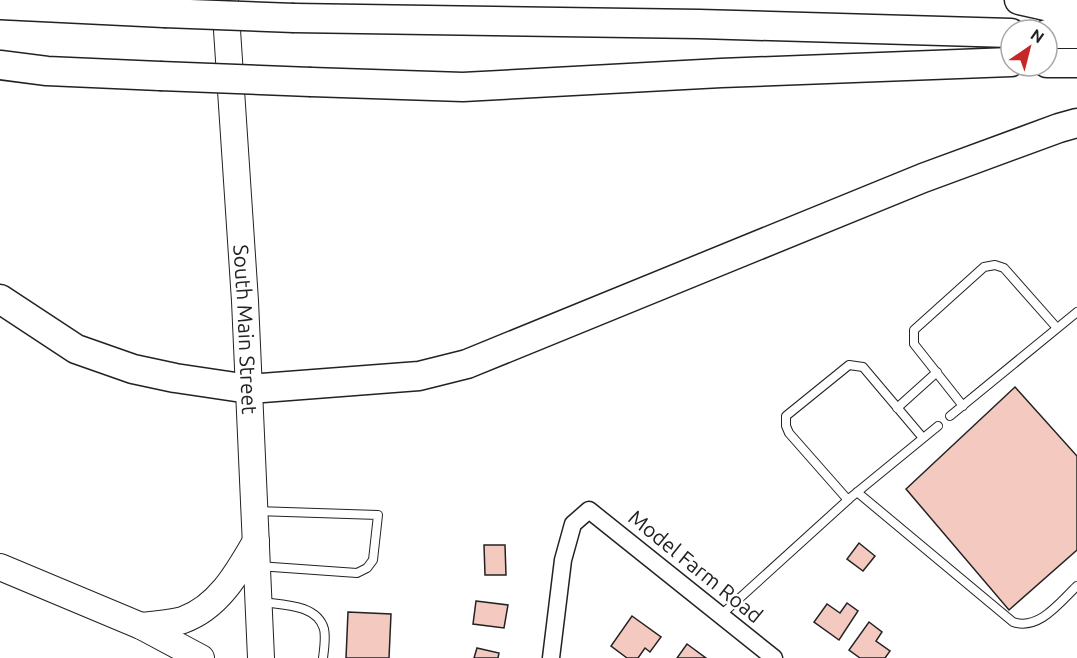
<svg xmlns="http://www.w3.org/2000/svg" width="1077" height="658" viewBox="0 0 1077 658" font-family="Ubuntu,sans-serif">
	<style>
		.building { fill: #f3c9c0; stroke: #222; stroke-width: 1.5 }
		.lines { fill: none; stroke-linecap: round; stroke-linejoin: round }
		.lane-casing { stroke: #222; stroke-width: 10 }
		.street-casing { stroke: #222; stroke-width: 19 }
		.primary-casing { stroke: #222; stroke-width: 28 }
		.highway-casing { stroke: #222; stroke-width: 31 }
		.lane { stroke: #fff; stroke-width: 8 }
		.street { stroke: #fff; stroke-width: 16 }
		.primary { stroke: #fff; stroke-width: 26 }
		.highway { stroke: #fff; stroke-width: 28 }
		.highway-bridge-casing { stroke: #222; stroke-width: 31; stroke-linecap: butt }
		.highway-bridge { stroke: #fff; stroke-width: 28 }
		.labels { text-anchor: middle; dominant-baseline: central; stroke-width: 4.5; stroke-linejoin: round; paint-order: stroke }
		.street-label { font-size: 21px; fill: #222; stroke: #fff }
	</style>
	<rect width="100%" height="100%" fill="#fff"/>
	<path class="building" d="M1015,387L1077,456V550L1009,610L906,489Z
		M859,543L875,556L863,571L847,559Z
		M484,545H505L506,575H485Z
		M476,601L508,605L504,628L473,624Z
		M847,603L858,611L839,640L814,622L827,604L840,613Z
		M348,612L391,614L389,658H346Z
		M632,616L661,637L650,652L645,648L638,658H627L611,646Z
		M869,622L882,632L876,641L890,651L885,658H860L849,650Z
		M687,644L706,658H677Z
		M477,648L499,653L498,658H474Z"/>
	<g class="lines">
		<defs>
			<path id="lane" d="M963,406L914,344V330L984,267L995,265L1004,268L1057,328
				M897,408L937,372
				M950,416L1077,312
				M857,492L1013,622C1039,631 1060,602 1077,586
				M848,500L789,433L786,426V416L849,365L863,367L923,438
				M256,511L378,515L373,560L367,568L357,573L258,566
				M262,602C282,605 317,604 324,629C326,637 324,650 323,658
				M721,615L850,498L938,426"/>
			<path id="street" d="M551,658L563,560L573,524L589,510L774,658"/>
			<g id="primary">
				<path id="s1" d="M225,0L245,301L261,658"/>
				<path d="M0,567L141,626L201,658"/>
				<path d="M141,626C154,624 170,624 183,620C219,607 238,572 256,541"/>
			</g>
			<path id="highway" d="M1019,0L1077,13
				M0,5L164,13
				M294,18L699,24L1011,33
				M1047,34H1077
				M1047,63H1077
				M0,65L47,71L160,76
				M311,82L463,87L721,73L1011,62
				M0,299L76,349L133,369L175,378L249,389L419,376L467,364L923,178L1059,128L1077,123"/>
		</defs>
		<use href="#lane" class="lane-casing"/>
		<use href="#street" class="street-casing"/>
		<use href="#primary" class="primary-casing"/>
		<use href="#highway" class="highway-casing"/>
		<use href="#lane" class="lane"/>
		<use href="#street" class="street"/>
		<use href="#primary" class="primary"/>
		<use href="#highway" class="highway"/>
		<defs>
			<path id="highway-bridge" d="M164,13L294,18
				M160,76L311,82"/>
		</defs>
		<use href="#highway-bridge" class="highway-bridge-casing"/>
		<use href="#highway-bridge" class="highway-bridge"/>
	</g>
	<g class="labels">
		<g class="street-label">
			<text stroke="none"><textPath href="#s1" startOffset="330">South Main Street</textPath></text>
			<text transform="translate(696 566) rotate(39)">Model Farm Road</text>
		</g>
	</g>
	<g transform="translate(1029 48) rotate(35)"><circle r="28" fill="#ffffff" stroke="#a7a7a7" stroke-width="1.5"/>
	<path d="M0-4.5L10 22L0 15L-10 22Z" fill="#c62828"/>
	<text y="-9" font-size="16" font-weight="bold" text-anchor="middle" fill="#222222">N</text>
	</g>
</svg>
